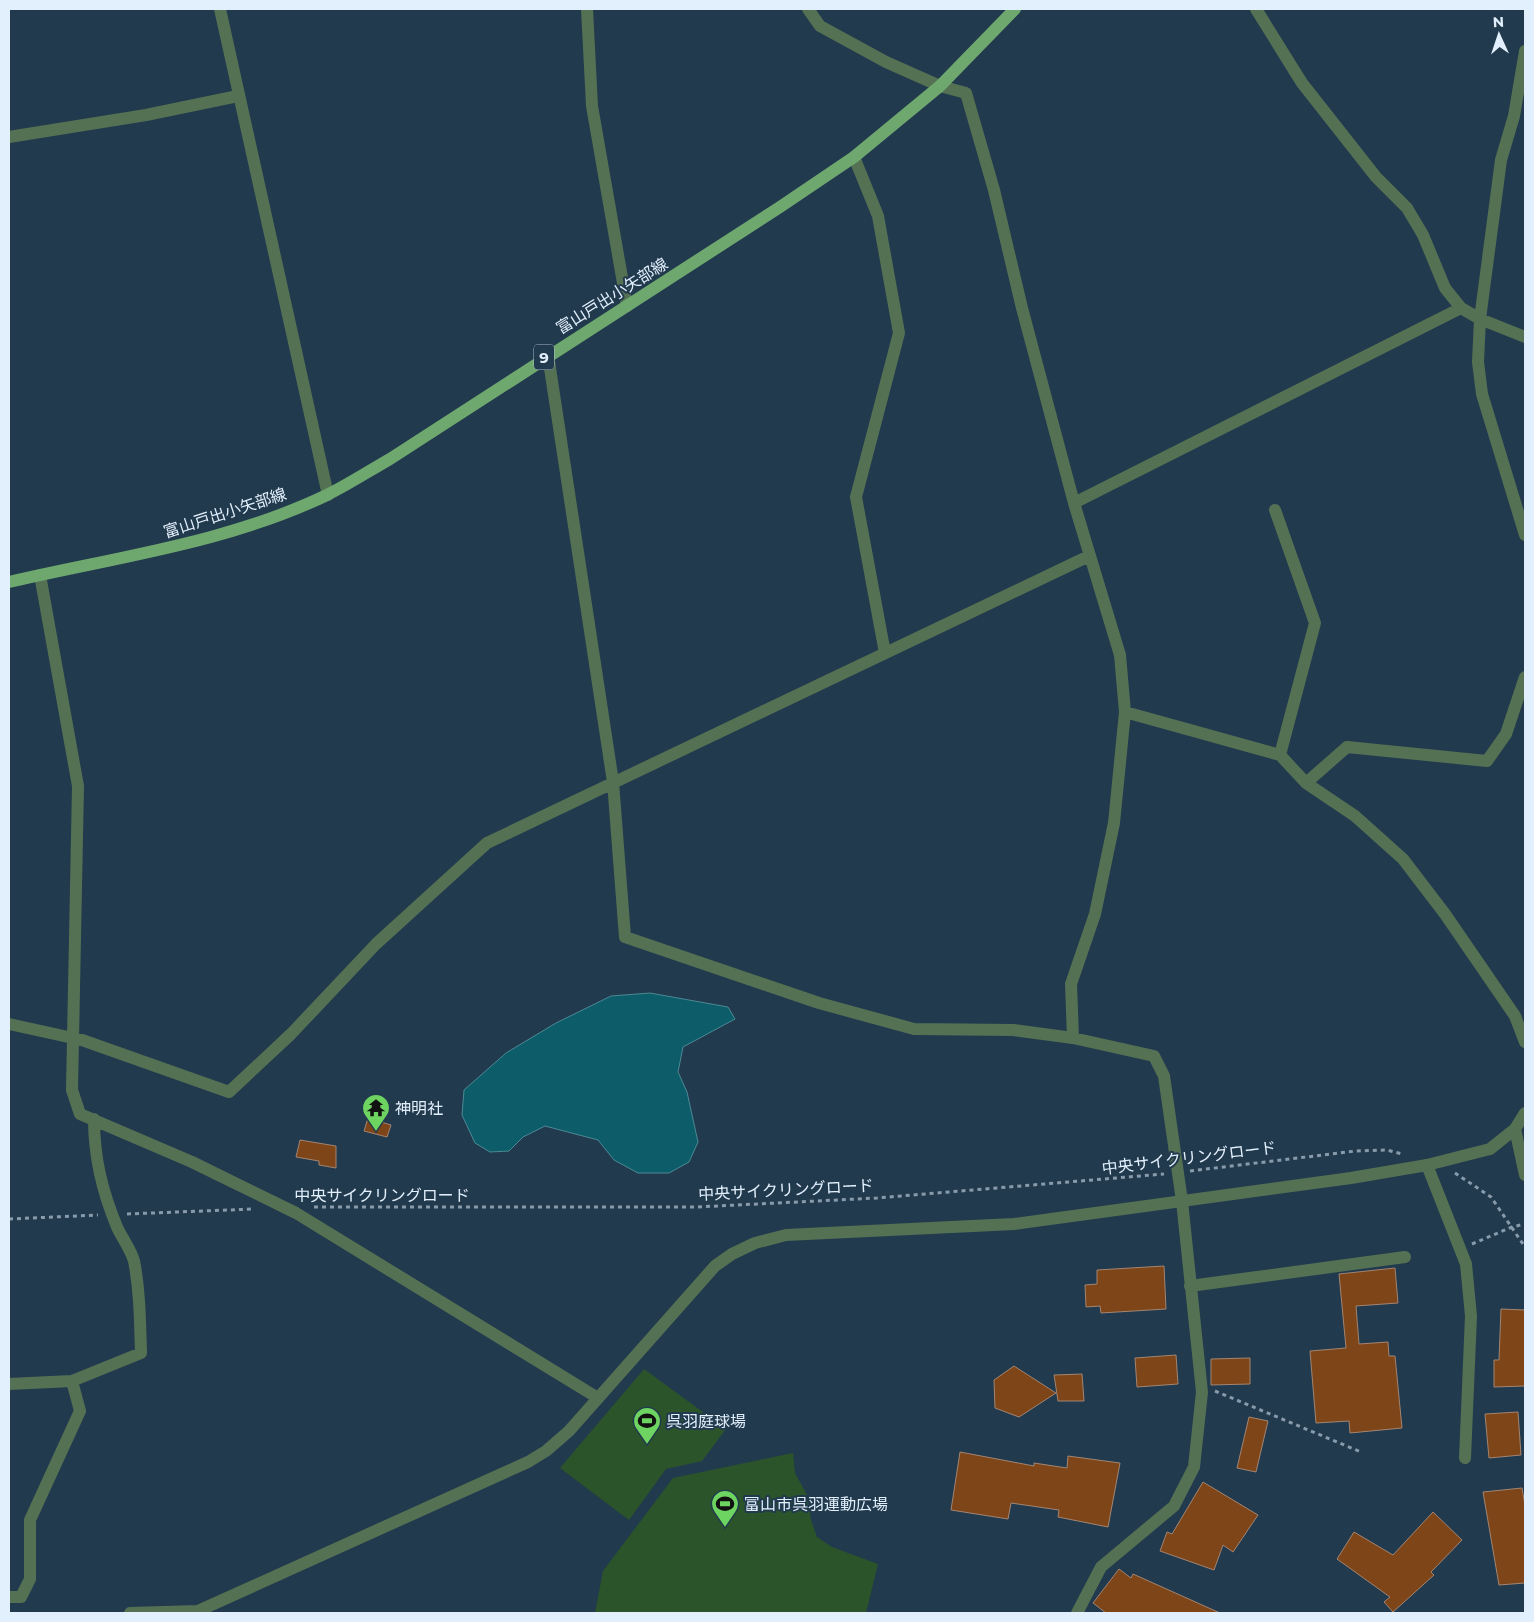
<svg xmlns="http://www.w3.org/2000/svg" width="1534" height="1622" viewBox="0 0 1534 1622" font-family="Montserrat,'Noto Sans JP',sans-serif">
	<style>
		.green { fill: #2b542b }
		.water { fill: #0c5d69; stroke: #4c8995 }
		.building { fill: #7e4518; stroke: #a28572 }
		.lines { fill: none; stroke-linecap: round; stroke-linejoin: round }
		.path { stroke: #889bab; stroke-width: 3; stroke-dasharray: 4 4; stroke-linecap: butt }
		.minor { stroke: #557154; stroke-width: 12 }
		.tertiary { stroke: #557154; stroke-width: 12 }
		.primary { stroke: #6fa86f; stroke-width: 12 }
		.labels { text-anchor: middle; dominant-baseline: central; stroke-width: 4; stroke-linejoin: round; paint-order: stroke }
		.shield { fill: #223a4d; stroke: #a8b9c8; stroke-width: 1 }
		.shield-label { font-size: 15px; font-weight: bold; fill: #e2f0fd }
		.street-label { font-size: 16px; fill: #e2f0fd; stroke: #223a4d }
		.poi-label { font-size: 16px; fill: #e2f0fd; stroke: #223a4d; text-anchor: start }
	</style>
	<rect width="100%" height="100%" fill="#223a4d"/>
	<path class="green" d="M644,1369L726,1429L702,1461L666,1469L629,1520L560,1468Z
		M793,1453L795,1473L807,1495L811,1520L817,1537L832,1547L878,1564L866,1613H595L603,1571L673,1478Z"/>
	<path class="water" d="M650,993L728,1007L735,1019L683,1047L678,1072L687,1092L698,1142L689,1162L669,1173H638L614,1160L598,1140L545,1126L523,1137L509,1151L490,1152L475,1143L462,1115L464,1090L506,1053L556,1023L611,996Z"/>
	<path class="building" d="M368,1118L391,1125L387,1137L364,1131Z
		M300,1140L336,1146V1168L319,1165V1161L296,1157Z
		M1164,1266L1166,1309L1101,1313L1100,1306L1086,1307L1085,1285L1097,1284V1270Z
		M1395,1268L1398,1303L1356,1306L1359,1344L1388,1342L1389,1356H1395L1402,1428L1350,1433L1349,1421L1316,1423L1310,1351L1346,1348L1339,1274Z
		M1501,1309L1525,1310V1386L1494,1387V1360H1499Z
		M1176,1355L1178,1384L1137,1387L1135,1358Z
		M1250,1358V1384L1211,1385V1359Z
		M1014,1366L1056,1393L1019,1417L995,1408L994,1380Z
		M1082,1374L1084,1401H1058L1054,1375Z
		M1518,1412L1521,1455L1489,1458L1485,1414Z
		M1249,1417L1268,1421L1256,1472L1237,1468Z
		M960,1452L1034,1466V1463L1067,1468L1068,1456L1120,1463L1108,1527L1058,1517L1059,1510L1011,1503L1008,1519L951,1510Z
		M1203,1482L1258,1515L1233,1552L1223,1545L1214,1570L1160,1551L1167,1532L1172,1534Z
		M1522,1488L1525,1505V1583L1499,1585L1483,1492Z
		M1433,1512L1462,1540L1431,1572L1434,1575L1393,1612L1384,1602L1390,1597L1337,1559L1354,1532L1393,1555Z
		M1119,1569L1131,1578L1133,1574L1220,1613H1106L1093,1603Z"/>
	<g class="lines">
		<path class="path" d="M1190,1171L1356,1151L1387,1150L1402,1154
			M1455,1173L1491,1197L1525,1247
			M314,1207H697L877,1198L1164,1174
			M127,1214L253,1209
			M9,1219L98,1215
			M1472,1244L1512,1227L1525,1224
			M1215,1391L1361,1452"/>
		<path class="minor" d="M220,9L328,495
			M587,9L592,106L627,306
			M808,9L820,26L886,62L940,86L966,93L994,190L1022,308L1074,503L1120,655L1125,712L1114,823L1095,914L1071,984L1073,1038
			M1256,9L1302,83L1376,177L1407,208L1423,235L1445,288L1461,308L1480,319L1525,337
			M1525,51L1514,116L1501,160L1480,319L1478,362L1482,394L1525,535
			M9,137L146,115L238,96
			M854,157L878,216L899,333L856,497L885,653
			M548,355L613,782L625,937L819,1003L914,1029L1013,1030L1073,1038L1154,1056L1164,1076L1182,1201L1202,1392L1194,1467L1174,1506L1101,1567L1077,1613
			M1074,503L1461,308
			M1275,510L1315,623L1280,755
			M40,575L78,786L72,1090L80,1114L192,1162L296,1213L598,1398
			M1525,677L1506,734L1487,761L1347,747L1306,783L1355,816L1403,859L1445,914L1515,1016L1525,1042
			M1125,712L1280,755L1306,783
			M9,1024L82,1040L229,1092L291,1034L376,944L487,843L1089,556
			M1515,1129L1525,1175
			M1427,1165L1466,1264L1471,1316L1465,1458
			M1190,1286L1405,1257
			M9,1384L72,1381
			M9,1597H21L30,1579V1520L80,1411L72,1381L141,1353C140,1323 140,1291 134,1261C131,1250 122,1238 117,1227C102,1191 94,1158 94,1119"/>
		<path class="tertiary" d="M130,1613L198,1611L528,1462L546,1451L569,1431L715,1266L732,1254L755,1243L786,1235L1014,1224L1351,1178L1427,1165L1490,1149L1515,1129L1525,1113"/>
		<path class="primary" d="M9,582C116,557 227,543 327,495C349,484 369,471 390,459L780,207L854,157L940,86L1015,9"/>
	</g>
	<defs>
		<symbol id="temple-pin" viewBox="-11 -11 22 30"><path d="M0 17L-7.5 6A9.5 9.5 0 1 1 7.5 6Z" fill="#6dd361" stroke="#223a4d"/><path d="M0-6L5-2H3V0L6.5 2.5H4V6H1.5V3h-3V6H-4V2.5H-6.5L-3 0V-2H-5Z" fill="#111"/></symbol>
		<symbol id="stadium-pin" viewBox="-11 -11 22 30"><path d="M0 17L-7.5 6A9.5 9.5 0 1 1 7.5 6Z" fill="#6dd361" stroke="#223a4d"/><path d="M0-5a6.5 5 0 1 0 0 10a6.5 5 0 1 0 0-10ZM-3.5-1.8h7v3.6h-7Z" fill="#111"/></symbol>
	</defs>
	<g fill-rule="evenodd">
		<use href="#temple-pin" x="360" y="1092" width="32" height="43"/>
		<use href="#stadium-pin" x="631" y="1405" width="32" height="43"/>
		<use href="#stadium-pin" x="709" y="1488" width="32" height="43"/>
	</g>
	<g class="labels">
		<rect class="shield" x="534" y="344.5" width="20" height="25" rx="4"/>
		<g class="shield-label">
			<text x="544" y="357">9</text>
		</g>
		<g class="street-label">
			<text transform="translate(612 296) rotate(-32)">富山戸出小矢部線</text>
			<text transform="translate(225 513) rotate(-18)">富山戸出小矢部線</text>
			<text transform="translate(1189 1158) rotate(-7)">中央サイクリングロード</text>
			<text transform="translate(786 1190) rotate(-3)">中央サイクリングロード</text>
			<text x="382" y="1195">中央サイクリングロード</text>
		</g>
		<g class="poi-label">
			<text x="395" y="1108">神明社</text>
			<text x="666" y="1421">呉羽庭球場</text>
			<text x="744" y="1504">富山市呉羽運動広場</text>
		</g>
	</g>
	<rect width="1534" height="1622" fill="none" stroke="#e2f0fd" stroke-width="20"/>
	<g transform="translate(1499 35) rotate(357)" stroke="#223a4d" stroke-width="4" paint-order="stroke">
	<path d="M0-4L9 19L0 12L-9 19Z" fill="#e2f0fd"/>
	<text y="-8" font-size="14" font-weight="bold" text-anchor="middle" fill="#e2f0fd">N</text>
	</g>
</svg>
